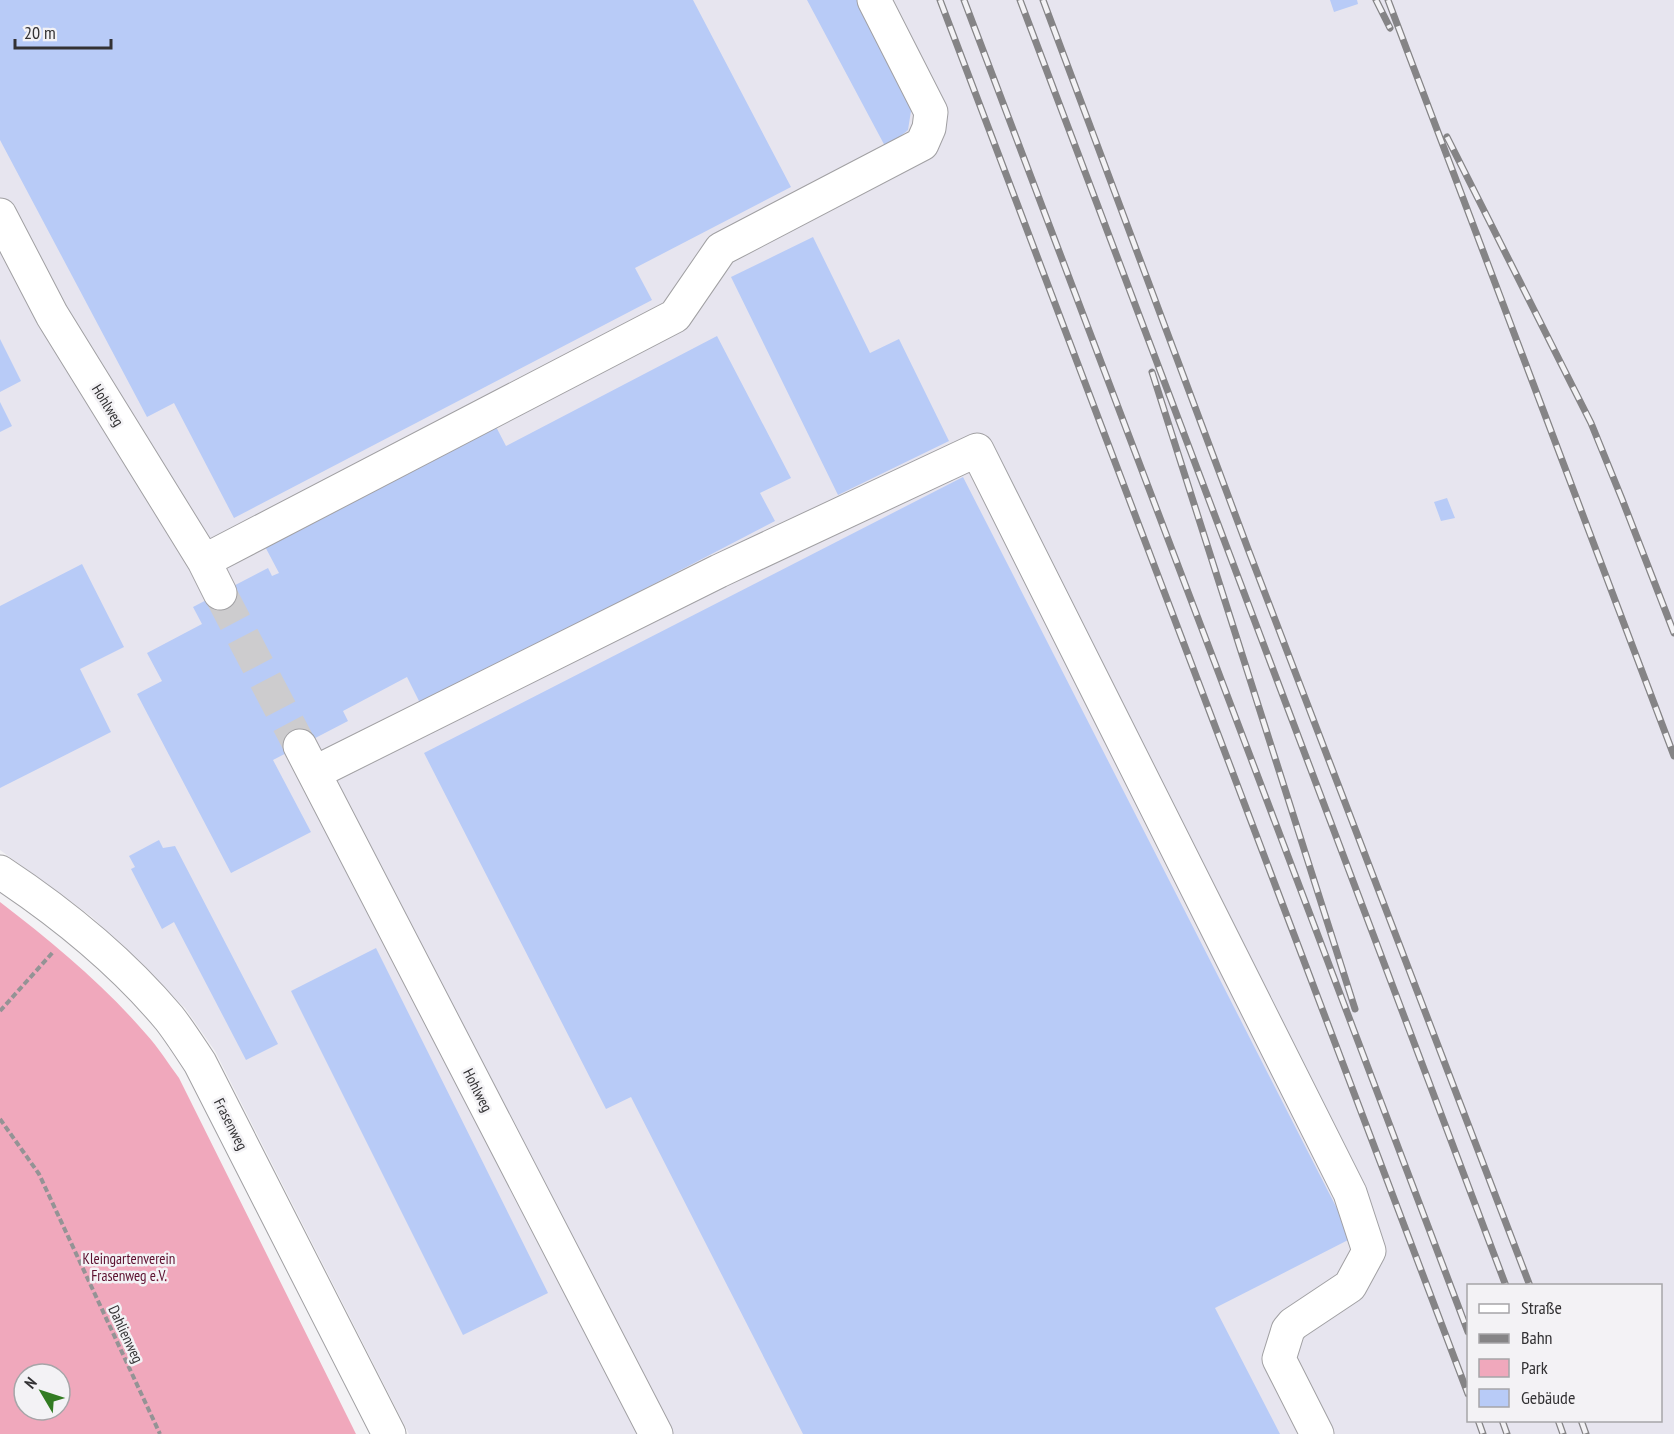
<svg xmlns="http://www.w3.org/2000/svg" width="1674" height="1434" viewBox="0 0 1674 1434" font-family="'PT Sans Narrow',sans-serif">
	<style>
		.built { fill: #e7e5ef; fill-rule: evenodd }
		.green { fill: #f0a8bc; fill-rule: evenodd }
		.building { fill: #b8cbf7 }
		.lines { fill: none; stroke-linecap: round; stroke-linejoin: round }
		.minor-tunnel { stroke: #cdccce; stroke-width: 33; stroke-dasharray: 33 16; stroke-linecap: butt }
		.minor-casing { stroke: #a1a0a3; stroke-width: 35 }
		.path { stroke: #949395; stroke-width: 4; stroke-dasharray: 6 3; stroke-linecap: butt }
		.minor { stroke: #fff; stroke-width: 33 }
		.rail-casing { stroke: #858486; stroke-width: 7 }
		.rail { stroke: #f3f2f5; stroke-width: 4.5; stroke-dasharray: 14; stroke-linecap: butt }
		.labels { text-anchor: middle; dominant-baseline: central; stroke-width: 5; stroke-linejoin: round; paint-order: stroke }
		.street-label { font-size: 15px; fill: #333234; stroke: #f3f2f5 }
		.park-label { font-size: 15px; fill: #5c102f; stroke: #f3f2f5 }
	</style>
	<rect width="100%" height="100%" fill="#f3f2f5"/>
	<path class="built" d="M0,0H1674V1434H409L215,1051L185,1008L92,917L0,850ZM1468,1286H1660V1420H1468Z"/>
	<path class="green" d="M0,902C52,942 103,984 146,1034C158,1047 168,1063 179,1078L356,1434H0ZM24,1374H60V1410H24Z"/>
	<path class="building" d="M0,0H693L791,187L635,268L652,300L234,518L174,403L147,417L0,140Z
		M807,0H859L904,86L911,111L908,130L886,148Z
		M1330,0H1357L1358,4L1334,12Z
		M813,237L870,353L899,339L949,441L838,495L731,277Z
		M717,336L791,478L760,493L775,521L421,705L407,677L343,711L348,721L273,760L311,832L231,873L137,694L162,681L147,653L202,624L193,607L268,568L272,576L279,573L261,539L492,419L506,446Z
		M0,339L21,381L0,392Z
		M0,402L12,426L0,432Z
		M963,477L1352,1238L1215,1308L1280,1434H803L631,1097L606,1109L424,753Z
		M1447,498L1455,518L1441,521L1434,502Z
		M82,564L124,647L80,669L111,732L0,788V606Z
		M159,840L163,848L175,846L278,1044L246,1060L174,922L162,929L131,869L135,867L129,856Z
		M376,948L548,1293L463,1335L291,991Z"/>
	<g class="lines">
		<path class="minor-tunnel" d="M220,593L300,746"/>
		<defs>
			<path id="minor" d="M0,215L52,315L204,561L220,593
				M204,561L675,316L721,249L922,144L929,128L931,112L874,0
				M300,746L656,1434
				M314,773L719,571L977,450L1350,1193L1369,1251L1350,1286L1293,1324L1288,1330L1279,1359L1317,1434
				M0,872C62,913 121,961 169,1018C180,1032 190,1048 200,1063L389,1434"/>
		</defs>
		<use href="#minor" class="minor-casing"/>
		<path class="path" d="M0,1011L54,951
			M0,1119L39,1174L160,1434"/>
		<use href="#minor" class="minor"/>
		<defs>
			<path id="rail" d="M940,0L1468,1394
				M964,0L1468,1332
				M1020,0L1506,1286
				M1043,0L1248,549L1530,1286
				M1376,0L1390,28
				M1388,0L1674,756
				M1447,137L1591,423L1622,499L1674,633
				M1152,372L1355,1009
				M1478,1420L1483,1434
				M1502,1420L1507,1434
				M1558,1420L1563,1434
				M1581,1420L1586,1434"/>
		</defs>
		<use href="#rail" class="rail-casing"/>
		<use href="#rail" class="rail"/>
	</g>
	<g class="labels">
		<g class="street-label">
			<text transform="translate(108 405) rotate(58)">Hohlweg</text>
			<text transform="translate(478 1090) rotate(63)">Hohlweg</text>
			<text transform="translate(231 1124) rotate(63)">Frasenweg</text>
			<text transform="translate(126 1334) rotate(65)">Dahlienweg</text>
		</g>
		<g class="park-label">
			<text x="129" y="1258">Kleingartenverein<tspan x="129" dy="17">Frasenweg e.V.</tspan></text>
		</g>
	</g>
	<rect x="1467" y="1284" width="195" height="138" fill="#f3f2f5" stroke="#a6a5a8" stroke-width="1.5"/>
	<rect x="1479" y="1304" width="30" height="9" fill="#ffffff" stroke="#a6a5a8" stroke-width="1.5"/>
	<text x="1521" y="1314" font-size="18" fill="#333234">Straße</text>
	<rect x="1479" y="1334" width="30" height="9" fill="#858486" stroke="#a6a5a8" stroke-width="1.5"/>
	<text x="1521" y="1344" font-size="18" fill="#333234">Bahn</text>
	<rect x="1479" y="1359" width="30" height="18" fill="#f0a8bc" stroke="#a6a5a8" stroke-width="1.5"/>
	<text x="1521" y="1374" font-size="18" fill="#333234">Park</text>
	<rect x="1479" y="1389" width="30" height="18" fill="#b8cbf7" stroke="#a6a5a8" stroke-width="1.5"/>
	<text x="1521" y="1404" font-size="18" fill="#333234">Gebäude</text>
	<g transform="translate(42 1392) rotate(309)"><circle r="28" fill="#f3f2f5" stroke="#a6a5a8" stroke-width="1.5"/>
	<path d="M0-4.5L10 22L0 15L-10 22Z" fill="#327b22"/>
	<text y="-9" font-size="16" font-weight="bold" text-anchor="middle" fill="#333234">N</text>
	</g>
	<path d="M15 39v9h96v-9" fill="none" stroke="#333234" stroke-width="3"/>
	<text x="24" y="39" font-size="18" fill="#333234" stroke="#f3f2f5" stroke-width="4.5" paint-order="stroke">20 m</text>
</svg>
